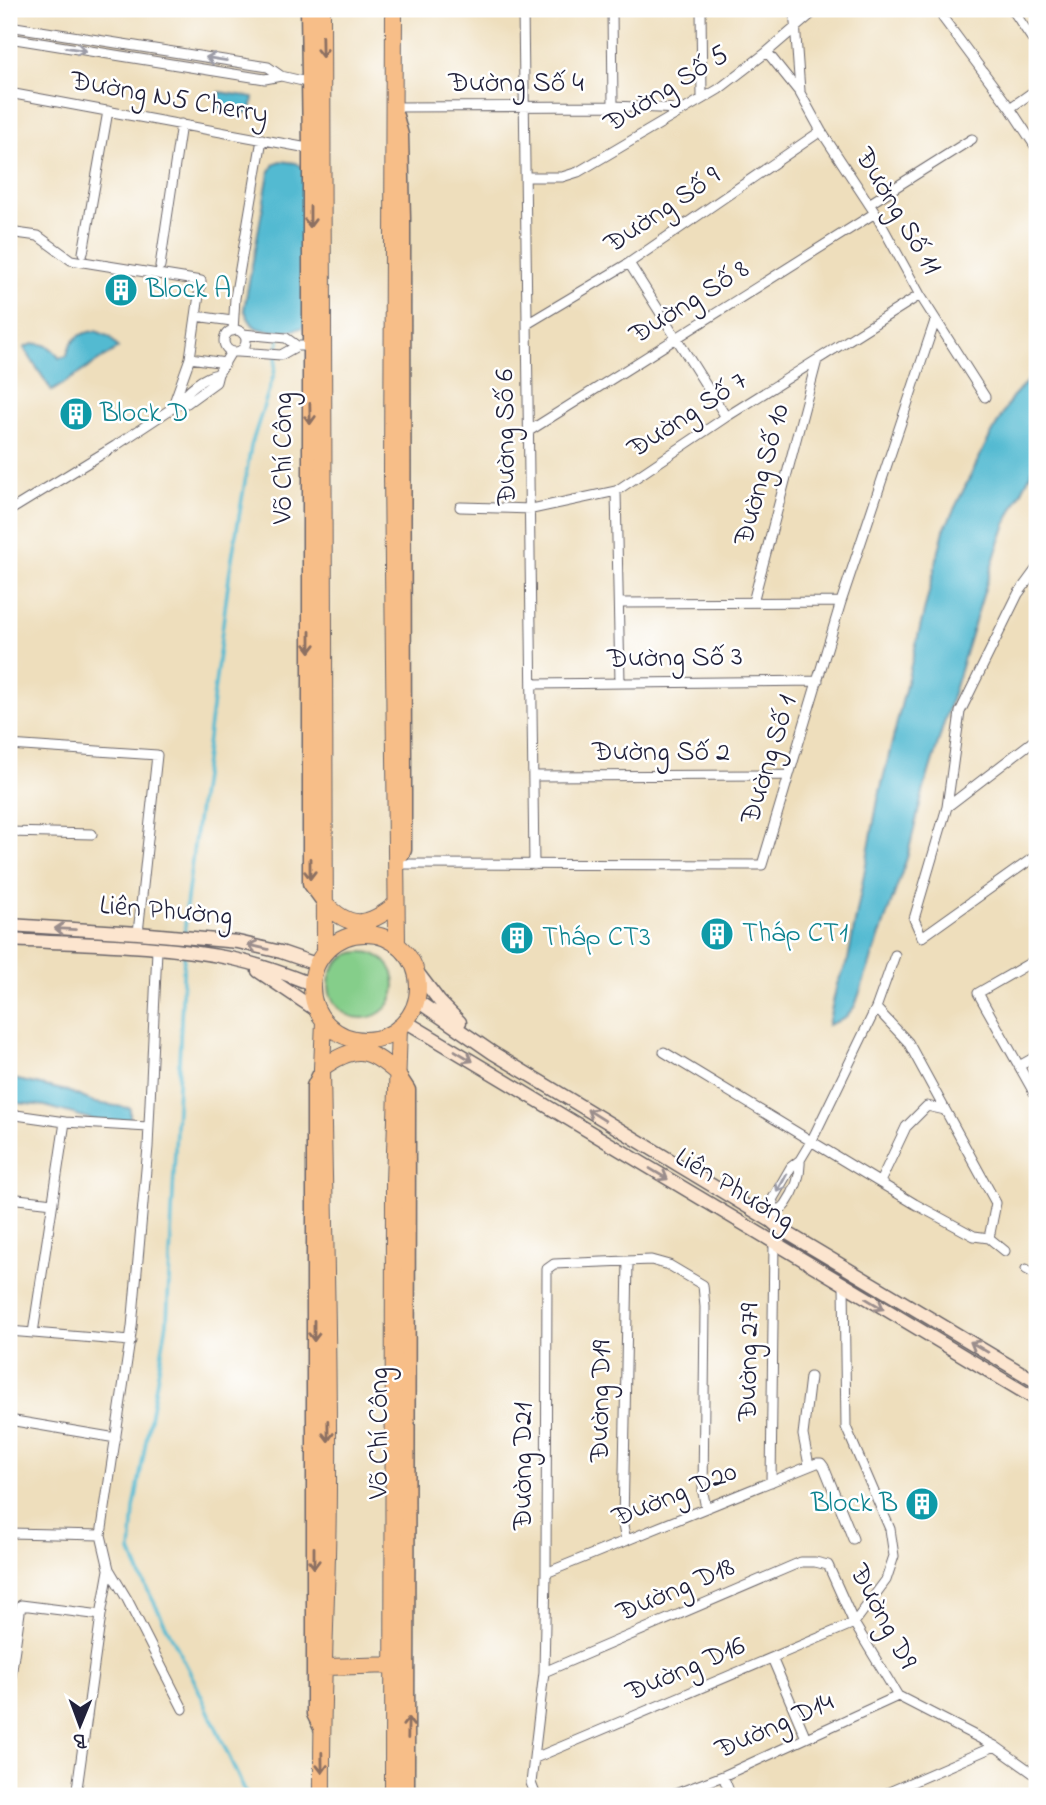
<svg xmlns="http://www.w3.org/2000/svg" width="1046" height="1805" viewBox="0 0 1046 1805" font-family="'Indie Flower',sans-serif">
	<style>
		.green { fill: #85ce8a; stroke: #547862; stroke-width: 2 }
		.water { fill: #53bad1; stroke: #3a6e86; stroke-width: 2 }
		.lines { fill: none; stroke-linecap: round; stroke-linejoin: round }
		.stream { stroke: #53bad1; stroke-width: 3.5 }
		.street-casing { stroke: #696468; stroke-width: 11 }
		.secondary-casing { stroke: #696468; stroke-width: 15 }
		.primary-casing { stroke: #696468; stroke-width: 17 }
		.highway-casing { stroke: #696468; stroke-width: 18 }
		.street { stroke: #fff; stroke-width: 9 }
		.secondary { stroke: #fce5cf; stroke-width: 12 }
		.primary { stroke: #f7be88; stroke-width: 14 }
		.highway { stroke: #f7be88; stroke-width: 16 }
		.oneway { stroke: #8c7062 }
		.oneway2 { stroke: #9c9ca7 }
		.oneway3 { stroke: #9a8d8c }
		.labels { text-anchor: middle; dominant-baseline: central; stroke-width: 5; stroke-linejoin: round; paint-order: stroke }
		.street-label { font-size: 28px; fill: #22223b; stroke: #fff }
		.culture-label { font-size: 28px; fill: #0d838f; stroke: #fff; text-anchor: start }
	</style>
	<rect width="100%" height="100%" fill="#fff"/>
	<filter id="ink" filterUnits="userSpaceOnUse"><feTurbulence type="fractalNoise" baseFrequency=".0143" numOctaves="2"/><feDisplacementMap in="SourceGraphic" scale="14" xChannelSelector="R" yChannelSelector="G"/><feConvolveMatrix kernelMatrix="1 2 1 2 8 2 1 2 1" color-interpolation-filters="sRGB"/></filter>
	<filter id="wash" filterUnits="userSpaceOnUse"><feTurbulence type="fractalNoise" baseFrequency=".00686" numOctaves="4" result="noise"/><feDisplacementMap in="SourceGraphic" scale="28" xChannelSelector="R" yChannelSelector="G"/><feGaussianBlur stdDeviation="1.57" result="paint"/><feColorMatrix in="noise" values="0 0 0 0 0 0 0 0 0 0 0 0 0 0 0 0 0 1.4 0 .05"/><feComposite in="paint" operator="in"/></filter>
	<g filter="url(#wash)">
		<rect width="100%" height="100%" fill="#eedebc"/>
		<path class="green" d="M329 985a33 33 0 1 1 66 0a33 33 0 1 1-66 0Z"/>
		<path class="water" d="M220,92L253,97L251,113L217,108Z
			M280,161L296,163L306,169L307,318L303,327C294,332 267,332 257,328C250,325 247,315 244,309L269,173L274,164Z
			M96,331L110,337L118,348L52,391L24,348C37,339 52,345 59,358L67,356C69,340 81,332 96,331Z
			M1037,371V461L1008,519L997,549L923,792L907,858L855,1006L844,1019L828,1025L837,984L848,960L878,800L944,530L985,446L1012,397Z
			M9,1078L67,1091L96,1103L130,1108V1122L98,1121L45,1106L9,1102Z"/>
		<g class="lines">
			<path class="stream" d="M185,934L186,906L230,570L251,446L274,374L281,327
				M184,955L167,1323L134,1509L131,1552L141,1577L195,1682L247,1796"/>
		</g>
	</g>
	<g filter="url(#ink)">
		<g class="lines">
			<defs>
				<path id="street" d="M523,9C527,294 532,579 534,865
					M612,9L613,106
					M701,9L702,99
					M794,9L800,91
					M943,9V18L1010,108L1037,149
					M1012,9L1037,46
					M9,26L268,67L281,76
					M9,38L265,79L281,76L311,83
					M767,52L800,93L821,131L875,213L920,295L985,397
					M9,93L313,149
					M392,107L613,106L680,109
					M1010,108L1037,89
					M526,177H562L578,172L719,89L767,52L817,9
					M869,204L972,139
					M9,232L38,236L71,260L201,281L190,358L225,363
					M83,253L108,111
					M629,263L726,417
					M160,266L181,124
					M196,316L232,321
					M527,324L629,263L821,131
					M224 341a11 11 0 1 1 22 0a11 11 0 1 1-22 0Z
					M233,331L235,298L262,139
					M243,334L286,338L297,346
					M238,352L281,355L297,346H312
					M180,403C184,391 205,376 218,374
					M172,408L190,358
					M529,431L875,213
					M616,491L620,682
					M460,507L532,509L616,491L726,417L920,295
					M9,521V511L115,446L180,403H187L216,382L218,374L231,352
					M1037,568L1018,594L960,712L947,807L914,919L922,937L1037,855
					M753,602L817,360
					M619,603L841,602
					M532,684L818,681
					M9,745L157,755L138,933
					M533,776L789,775
					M947,807L1037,738
					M9,832L92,834
					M396,864L762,865L841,602L935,321
					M157,950L148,1147L132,1327L101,1535L109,1569L127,1599L183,1709
					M1037,959L978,993L1037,1098
					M876,1008L908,1042L996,1203L989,1238L1005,1251
					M664,1052L915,1204L974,1236L989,1238
					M1019,1066L1037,1056
					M9,1114L65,1122L148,1127
					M880,1182L906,1127L927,1106L945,1110
					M9,1198L53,1203
					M776,1211L772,1200L791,1167L800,1160L812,1140L876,1008L895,955
					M774,1215C777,1210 783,1209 786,1204C795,1191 801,1176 800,1160
					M1026,1269L1037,1275
					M9,1331L131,1341
					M33,1333L65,1122
					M9,1420L116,1438
					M809,1465L803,1435L810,1377
					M771,1482L774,1243
					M9,1533L101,1535
					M626,1541L623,1525L628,1261
					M546,1573L817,1463H821L824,1467L853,1539
					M772,1658L806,1738
					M544,1672L801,1562H815L828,1565L854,1623L898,1696L995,1746L1037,1776
					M9,1691L21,1605L101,1615
					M535,1758L854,1623L886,1580L894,1556L890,1529L846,1427L844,1285
					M723,1776L731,1796
					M76,1796L101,1615L109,1570
					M536,1796L531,1783L544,1672L546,1573L547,1269L554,1264L651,1260L669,1265L703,1285L705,1307L703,1493L706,1508
					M670,1796L723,1776L898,1696
					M880,1796L995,1746"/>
				<path id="secondary" d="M9,925L138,933L238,942L281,952L316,964
					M9,940C83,944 161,944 234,959C261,965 286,974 311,984
					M415,969L440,1002L460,1022
					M258,971L316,1010
					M416,1000L493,1053L771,1221L779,1228L1037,1382
					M405,1021L1037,1400"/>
				<path id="primary" d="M308,9L310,148V883L324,902
					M396,116L401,135L403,220L404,794V850L402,854
					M322,1070L314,1086V1714L322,1730
					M397,1073L408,1090L407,1796"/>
				<path id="highway" d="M322,9L325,951
					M394,9L392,473L397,945
					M324,902C350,930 368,927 396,904
					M312 987a53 53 0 1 1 106 0a53 53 0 1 1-106 0Z
					M322,1068C355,1045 367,1047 397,1073
					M326,1667L394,1665
					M322,1796C321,1692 328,1587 328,1483C329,1345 324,1207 322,1068L324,1021
					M393,1796L394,1182L399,1027"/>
			</defs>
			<use href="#street" class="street-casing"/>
			<use href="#secondary" class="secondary-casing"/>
			<use href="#primary" class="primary-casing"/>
			<use href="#highway" class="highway-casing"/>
			<use href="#street" class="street"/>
			<use href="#secondary" class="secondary"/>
			<use href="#primary" class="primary"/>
			<use href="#highway" class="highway"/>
		</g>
		<defs><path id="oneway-shaft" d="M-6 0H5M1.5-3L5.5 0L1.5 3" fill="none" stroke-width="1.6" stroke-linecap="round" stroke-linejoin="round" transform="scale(1.75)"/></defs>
		<g class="oneway">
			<use href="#oneway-shaft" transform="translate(322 47) rotate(89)"/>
			<use href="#oneway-shaft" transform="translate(310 217) rotate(90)"/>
			<use href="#oneway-shaft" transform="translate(310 414) rotate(89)"/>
			<use href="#oneway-shaft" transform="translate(310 642) rotate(90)"/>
			<use href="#oneway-shaft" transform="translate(310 869) rotate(90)"/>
			<use href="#oneway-shaft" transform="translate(314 1331) rotate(90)"/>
			<use href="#oneway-shaft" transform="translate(328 1431) rotate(89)"/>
			<use href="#oneway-shaft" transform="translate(314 1558) rotate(90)"/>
			<use href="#oneway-shaft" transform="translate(408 1728) rotate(-89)"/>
			<use href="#oneway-shaft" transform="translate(322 1763) rotate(89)"/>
		</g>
		<g class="oneway2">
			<use href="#oneway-shaft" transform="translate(76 49) rotate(9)"/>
			<use href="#oneway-shaft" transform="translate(216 59) rotate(-171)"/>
			<use href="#oneway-shaft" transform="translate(782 1183) rotate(118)"/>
		</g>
		<g class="oneway3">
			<use href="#oneway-shaft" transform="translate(65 929) rotate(-177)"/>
			<use href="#oneway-shaft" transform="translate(258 947) rotate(-167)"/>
			<use href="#oneway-shaft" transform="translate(464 1056) rotate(31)"/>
			<use href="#oneway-shaft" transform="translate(596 1115) rotate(-148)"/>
			<use href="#oneway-shaft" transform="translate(659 1174) rotate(31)"/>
			<use href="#oneway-shaft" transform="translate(875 1304) rotate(31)"/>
			<use href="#oneway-shaft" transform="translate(979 1347) rotate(-149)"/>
		</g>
	</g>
	<defs>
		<symbol id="building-disc" viewBox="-11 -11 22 22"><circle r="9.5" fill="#0f9aa8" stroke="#fff"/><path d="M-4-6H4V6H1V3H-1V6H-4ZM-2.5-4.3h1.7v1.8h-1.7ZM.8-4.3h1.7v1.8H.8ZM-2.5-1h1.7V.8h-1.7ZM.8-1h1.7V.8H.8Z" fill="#fff"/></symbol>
	</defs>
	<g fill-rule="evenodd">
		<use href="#building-disc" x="102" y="271" width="38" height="38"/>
		<use href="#building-disc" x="57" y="395" width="38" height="38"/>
		<use href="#building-disc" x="698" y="915" width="38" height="38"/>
		<use href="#building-disc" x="498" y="919" width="38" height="38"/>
		<use href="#building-disc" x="903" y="1485" width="38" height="38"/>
	</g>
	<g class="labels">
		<g class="street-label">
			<text x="516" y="84">Đường Số 4</text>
			<text transform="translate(667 90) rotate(-32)">Đường Số 5</text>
			<text transform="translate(169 99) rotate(10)">Đường N5 Cherry</text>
			<text transform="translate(663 211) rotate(-34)">Đường Số 9</text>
			<text transform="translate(897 212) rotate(59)">Đường Số 11</text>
			<text transform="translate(690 303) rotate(-32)">Đường Số 8</text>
			<text transform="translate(688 416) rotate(-33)">Đường Số 7</text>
			<text transform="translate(507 437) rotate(-91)">Đường Số 6</text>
			<text transform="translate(284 458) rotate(-90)">Võ Chí Công</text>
			<text transform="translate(763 475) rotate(-75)">Đường Số 10</text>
			<text transform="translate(675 659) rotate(-1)">Đường Số 3</text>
			<text x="661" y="753">Đường Số 2</text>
			<text transform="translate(770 760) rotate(-73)">Đường Số 1</text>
			<text transform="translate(166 912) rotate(5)">Liên Phường</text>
			<text transform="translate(734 1190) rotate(31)">Liên Phường</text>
			<text transform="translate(750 1362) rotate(-89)">Đường 279</text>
			<text transform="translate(602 1401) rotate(-89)">Đường D19</text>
			<text transform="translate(380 1433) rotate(-90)">Võ Chí Công</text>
			<text transform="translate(524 1466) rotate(-90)">Đường D21</text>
			<text transform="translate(675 1496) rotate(-22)">Đường D20</text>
			<text transform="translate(676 1591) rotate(-23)">Đường D18</text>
			<text transform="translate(882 1617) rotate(62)">Đường D9</text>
			<text transform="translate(686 1670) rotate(-23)">Đường D16</text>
			<text transform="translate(775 1727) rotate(-24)">Đường D14</text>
		</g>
		<g class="culture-label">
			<text x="146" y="290">Block A</text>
			<text x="100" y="414">Block D</text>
			<text x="742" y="934">Tháp CT1</text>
			<text x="542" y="938">Tháp CT3</text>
			<text x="898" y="1504" text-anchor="end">Block B</text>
		</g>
	</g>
	<rect width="1046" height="1805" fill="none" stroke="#fff" stroke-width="35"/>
	<g transform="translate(80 1725) rotate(181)" stroke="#ffffff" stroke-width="5" paint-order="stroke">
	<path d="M0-5L12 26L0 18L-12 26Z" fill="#22223b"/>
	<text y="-10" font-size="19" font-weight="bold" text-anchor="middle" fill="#22223b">B</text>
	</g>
</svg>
